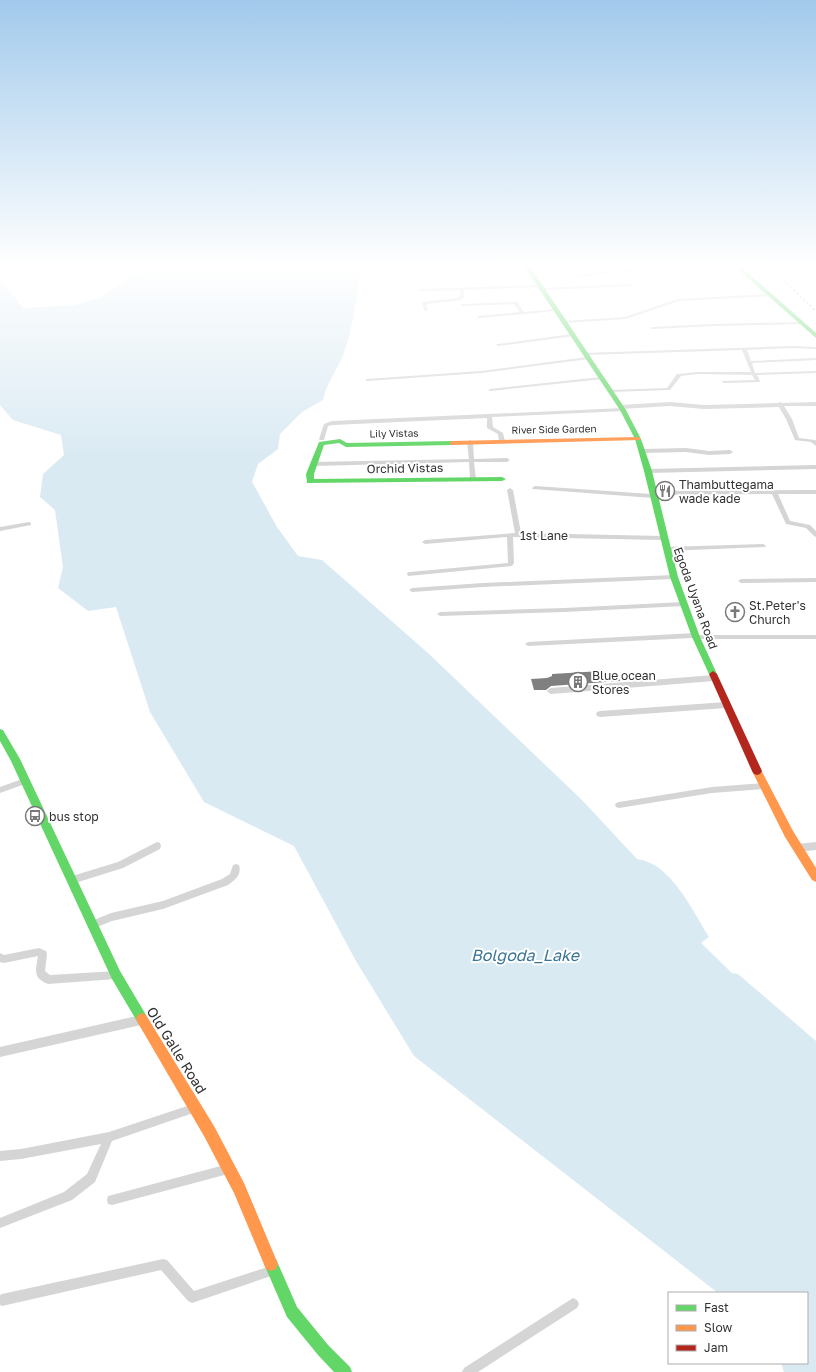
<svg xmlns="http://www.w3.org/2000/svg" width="816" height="1372" viewBox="0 0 816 1372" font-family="'Golos Text',sans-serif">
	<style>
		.water { fill: #daeaf3 }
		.building { fill: #808080 }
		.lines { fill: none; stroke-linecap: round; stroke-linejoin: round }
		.street { fill: #d5d5d5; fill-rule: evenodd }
		.fast { fill: #63d668; fill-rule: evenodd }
		.slow { fill: #ff974d; fill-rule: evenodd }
		.jam { fill: #b3261e; fill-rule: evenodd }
		.rail { stroke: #bdbdbd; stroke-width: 1.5; stroke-dasharray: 2.5 2; stroke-linecap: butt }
		.labels { text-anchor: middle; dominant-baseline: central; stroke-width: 4; stroke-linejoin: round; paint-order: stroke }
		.far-street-label { font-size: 10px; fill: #313131; stroke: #fff }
		.street-label { font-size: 12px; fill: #313131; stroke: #fff }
		.poi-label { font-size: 12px; fill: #313131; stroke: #fff; text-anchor: start }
		.near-street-label { font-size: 14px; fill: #313131; stroke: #fff }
		.near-water-label { font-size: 16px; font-style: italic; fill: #3b7596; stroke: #fff }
	</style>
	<rect width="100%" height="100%" fill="#fff"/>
	<path class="water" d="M149,265H362C357,294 353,330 342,358C335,373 326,384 323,400L302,412L280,434L278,449L258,464L252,482L277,527L298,556L322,560L428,653L582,800L637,859C671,863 692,910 709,937L701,943L732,973L738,974L816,1041V1372H784L781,1363H807V1293H718L414,1056L356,961L294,846L204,802L150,712L116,607L88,611L58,588L63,567L55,510L40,497L43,474L64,455L61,435L13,420L0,405V278L23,308L74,305L100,298Z"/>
	<path class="building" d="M601,671L602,675L613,674L614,677L618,676L620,681L551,686L546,690H534L531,679L547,678L552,676V674Z"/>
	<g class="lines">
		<path class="street" d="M580,265H584V271H582Z
			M716,265H738L736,266L618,272L580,277L578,276L580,275L618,270Z
			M631,284H633V286L544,290L542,289L544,288Z
			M542,285H544V287L464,290V297L461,300L426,304L428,310L426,311L424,310L422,302L458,298L460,296V290L421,291L419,290L421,289Z
			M769,294H771V296L679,301L626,319L564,323L562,322L564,321L625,317L678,299Z
			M515,302H517L524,312L556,309L558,310L556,311L480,318H478V316L520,312L514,304L462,306L460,305L462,304Z
			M802,322V324H800L714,326L652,329L650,328L652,327L714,324Z
			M572,334L574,335V336L498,346L496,345L498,344Z
			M793,346L816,347V349L793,348L747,350L751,361L816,358V360L752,363L755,373L816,371V373L757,375L760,381V382L724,383L722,382V381L755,380L752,375L697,374L681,376L670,390H668L610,392L608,391L610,390L667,388L677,374H679L697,372H751L742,350L584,355L582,354L584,353Z
			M587,357L589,358V359L481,373L367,381L365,380L367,379L481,371Z
			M601,377L603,378V379L490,391L488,390L490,389Z
			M670,402L704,405L778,403L780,402L782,403L816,402V406H784L792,419L799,438L815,440L816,441V446L811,442L795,440L786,419L779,407L704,409L670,406L621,409L618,407L621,405Z
			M623,408L626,410L625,411L492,417L493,427L503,433L505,441L502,443L499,441L498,434L487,428V418L333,425L328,426L324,440H320L319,439L324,424L332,421Z
			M470,440L473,442L474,459L507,458L510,460L507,462H474L476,479L473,481L470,479L469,462L314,466L311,464L314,462L469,459L467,442Z
			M686,448L709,451L730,450L733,452L730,454L709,455L686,452L643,453L640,451L643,449Z
			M816,465V469L648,473L645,471L648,469Z
			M535,486L651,494V492L653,491L816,490V494H778L790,521L810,525L816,531V537L814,536L806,528L786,524L772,494L655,495V497L653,498L533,489L532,488Z
			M510,488L513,490L521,533L663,536L666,538L663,540L513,537L514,563L512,566L408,576L407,574L408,572H410L508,563L507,537L425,544L422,542L425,540L515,533L507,490Z
			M29,522L31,523V525L0,531V527Z
			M763,544L765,545L766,546L765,547L666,551L663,549L666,547Z
			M674,575L677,577L674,579L483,587L412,592L409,590L412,588L483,583Z
			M816,578V582L741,583L738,581L741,579Z
			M684,602L687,604L684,606L564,612L440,616L437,614L440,612L564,608Z
			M695,633L698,635H816V639H696L693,638L528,646L525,644L528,642Z
			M714,675L717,678L714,681L551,694L549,693L547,691L549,689L551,688Z
			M726,702L729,703L730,705L729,707L726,708L600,717L597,716L596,714L597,712L600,711Z
			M25,778L28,779L29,781L28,783L0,793V787Z
			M764,783L767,784L768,786L767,788L764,789L712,793L619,808L616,807L615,805L616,803L619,802L712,787Z
			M157,842L160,843L161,846L160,849L123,868L72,884L69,883L68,880L69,877L72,876L118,862Z
			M816,842V850L797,852L794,851L793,848L794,845L797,844Z
			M236,864L239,865C242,875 235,880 228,885L163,909L112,921L92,929L89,928L88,925L89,922L111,913L163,901L222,879L230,874L233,865Z
			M39,948L46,951L47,954L45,971L50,975L116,971L119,972L120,975L119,978L116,979L48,984C32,978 36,970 38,956L4,963L0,962V953L4,955Z
			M141,1015L144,1017L146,1020L144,1023L141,1025L0,1057V1047Z
			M196,1103L199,1105L201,1108L199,1111L112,1141L95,1182L72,1200L0,1228V1218L64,1192L87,1174L101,1144L21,1159L0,1161V1151L21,1149L109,1132Z
			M228,1164L232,1165L233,1169L232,1173L228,1174L112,1205L108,1204L107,1200L108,1196L112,1195Z
			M163,1259L167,1260L194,1291L274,1265L278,1266L279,1270L278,1274L274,1275L192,1303L188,1301L161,1270L2,1306L0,1305V1295L2,1294Z
			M573,1298L577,1300L579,1304L577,1308L478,1372H462L464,1368Z"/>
		<path class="fast" d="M523,265H529L626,410L641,439L652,471L678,577L700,637L717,674L716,676H710L709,674L692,637L670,577L644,471L635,439L620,410Z
			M733,265H739L816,333V338Z
			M340,439L347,443L452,441L455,443L452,445L346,447L339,443L324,445L314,474V479L502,477L506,479L502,481L307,483L306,474L319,442Z
			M0,729L3,730L20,759L120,971L146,1015L148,1019L146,1023L142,1025L138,1023L112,979L11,761L0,741Z
			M271,1257L276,1259L297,1307L328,1345L350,1367L352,1372H334L318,1355L287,1317L264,1264L266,1259Z"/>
		<path class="slow" d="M638,437L640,438V440L452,445L449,443L452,441Z
			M757,767L760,768L793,831L816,868V882L812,880L785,837L752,771L754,768Z
			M142,1013L146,1015L214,1126L244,1183L278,1264L276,1269L271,1271L266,1269L234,1193L204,1136L138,1023L136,1019L138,1015Z"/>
		<path class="jam" d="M713,671L717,674L762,771L760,774L757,775L754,774L752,771L709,674Z"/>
		<path class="rail" d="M767,265L816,311"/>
	</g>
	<linearGradient id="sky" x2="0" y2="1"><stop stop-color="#a2caec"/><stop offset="0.58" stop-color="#fff"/><stop offset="1" stop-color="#fff" stop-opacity="0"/></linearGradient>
	<rect width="816" height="457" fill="url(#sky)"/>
	<defs>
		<symbol id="restaurant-ring" viewBox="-11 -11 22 22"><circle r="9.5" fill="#fff" stroke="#797979" stroke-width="1.5"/><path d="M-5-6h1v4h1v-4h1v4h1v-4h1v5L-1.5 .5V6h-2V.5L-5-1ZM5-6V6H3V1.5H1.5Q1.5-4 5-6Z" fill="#797979"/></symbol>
		<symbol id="church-ring" viewBox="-11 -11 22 22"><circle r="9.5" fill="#fff" stroke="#797979" stroke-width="1.5"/><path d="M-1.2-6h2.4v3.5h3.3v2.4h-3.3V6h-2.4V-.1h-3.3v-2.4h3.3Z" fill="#797979"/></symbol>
		<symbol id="building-ring" viewBox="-11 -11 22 22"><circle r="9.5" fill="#fff" stroke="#797979" stroke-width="1.5"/><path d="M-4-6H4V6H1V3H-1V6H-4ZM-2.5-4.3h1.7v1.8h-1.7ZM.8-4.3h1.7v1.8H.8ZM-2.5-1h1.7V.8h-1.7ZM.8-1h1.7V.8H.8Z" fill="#797979"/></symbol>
		<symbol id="bus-ring" viewBox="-11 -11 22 22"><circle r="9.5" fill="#fff" stroke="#797979" stroke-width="1.5"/><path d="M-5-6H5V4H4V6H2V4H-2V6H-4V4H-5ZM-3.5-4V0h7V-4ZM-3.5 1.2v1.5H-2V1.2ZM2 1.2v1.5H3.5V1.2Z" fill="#797979"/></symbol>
	</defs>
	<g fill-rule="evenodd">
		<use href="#restaurant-ring" x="654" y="480" width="22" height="22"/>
		<use href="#church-ring" x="724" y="601" width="22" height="22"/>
		<use href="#building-ring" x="567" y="671" width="22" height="22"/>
		<use href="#bus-ring" x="24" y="805" width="22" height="22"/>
	</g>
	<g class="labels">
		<g class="far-street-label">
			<text transform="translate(554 429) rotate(-1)">River Side Garden</text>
			<text transform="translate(394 433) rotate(-1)">Lily Vistas</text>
		</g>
		<g class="street-label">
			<text transform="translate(405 468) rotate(-1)">Orchid Vistas</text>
			<text x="544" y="535">1st Lane</text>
			<text transform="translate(696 598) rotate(70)">Egoda Uyana Road</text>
		</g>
		<g class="poi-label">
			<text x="679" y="484">Thambuttegama<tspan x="679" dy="14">wade kade</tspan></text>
			<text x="749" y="605">St.Peter's<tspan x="749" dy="14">Church</tspan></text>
			<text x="592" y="675">Blue ocean<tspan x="592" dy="14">Stores</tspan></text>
			<text x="49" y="816">bus stop</text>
		</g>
		<g class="near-street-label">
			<text transform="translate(177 1050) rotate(58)">Old Galle Road</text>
		</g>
		<g class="near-water-label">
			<text x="525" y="955">Bolgoda_Lake</text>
		</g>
	</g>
	<rect x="668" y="1292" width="140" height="72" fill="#ffffff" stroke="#adadad"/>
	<rect x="676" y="1305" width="20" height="6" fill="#63d668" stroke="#adadad"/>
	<text x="704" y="1312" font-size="12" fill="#313131">Fast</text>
	<rect x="676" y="1325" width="20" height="6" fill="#ff974d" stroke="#adadad"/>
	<text x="704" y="1332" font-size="12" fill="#313131">Slow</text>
	<rect x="676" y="1345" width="20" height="6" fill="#b3261e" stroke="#adadad"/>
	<text x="704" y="1352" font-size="12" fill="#313131">Jam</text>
</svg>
